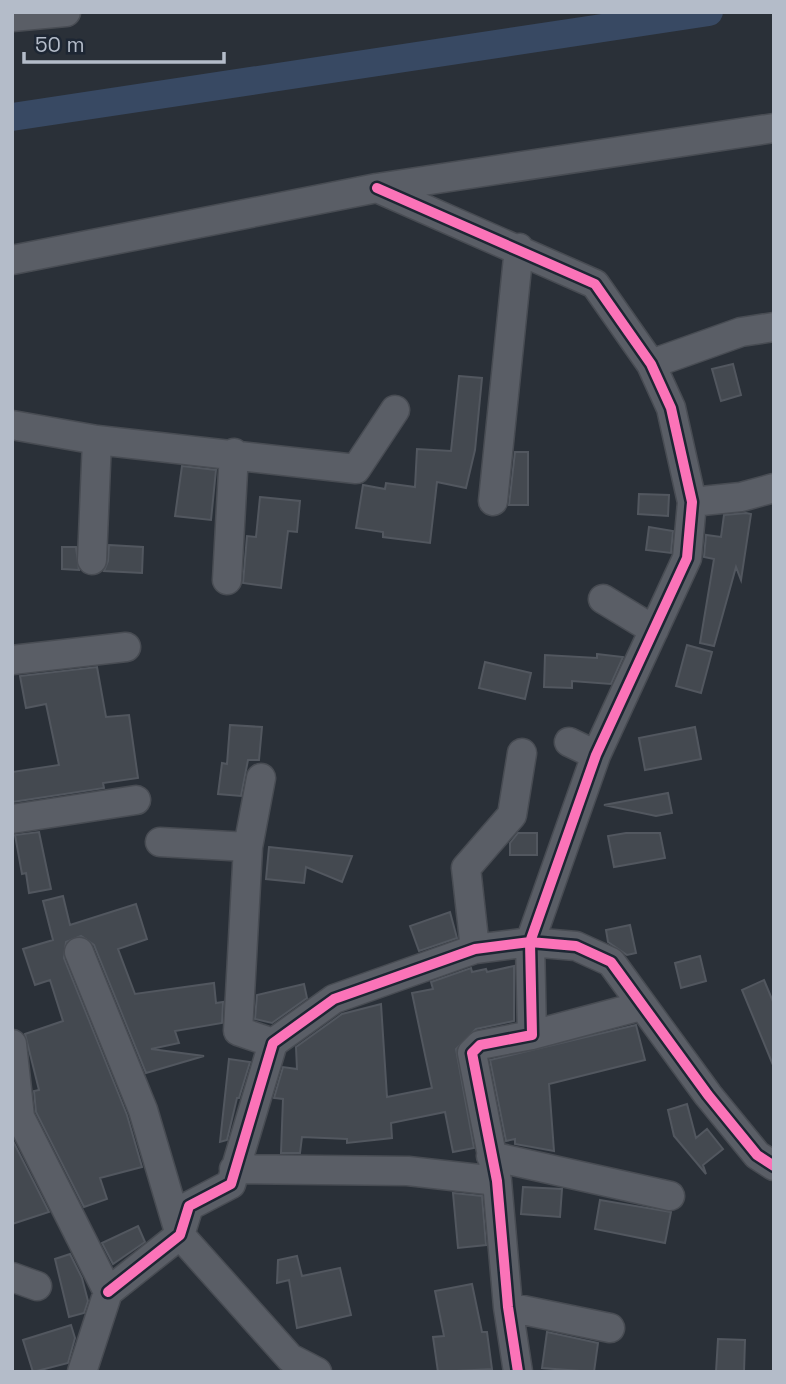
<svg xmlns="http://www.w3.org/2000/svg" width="786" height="1384" viewBox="0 0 786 1384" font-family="'Space Grotesk',sans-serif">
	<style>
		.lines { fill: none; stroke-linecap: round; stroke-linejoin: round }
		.canal { stroke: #384963; stroke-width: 28 }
		.building { fill: #444950; stroke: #52575f; stroke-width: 2 }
		.street-casing { stroke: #484c53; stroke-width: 31 }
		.street { stroke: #5a5e66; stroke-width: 28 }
		.cycleway-casing { stroke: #1d2633; stroke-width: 15 }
		.cycleway { stroke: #fb73b8; stroke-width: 10 }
	</style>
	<rect width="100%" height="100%" fill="#2a3038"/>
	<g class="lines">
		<path class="canal" d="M12,117L709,12"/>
	</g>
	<path class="building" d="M733,364L741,395L721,401L712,369Z
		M459,376L482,378L475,450L466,488L437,482L430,543L383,537V532L356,528L363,485L385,489L386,483L415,487L417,449L451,451Z
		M515,452H528V505H509Z
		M182,466L216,470L211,520L175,516Z
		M639,494L669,495L668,516L638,514Z
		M260,497L300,501L297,532L288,531L281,588L243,583L247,536L256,537Z
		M746,513L751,514L741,580L736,567L714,646L700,643L714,559L704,557L706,535L721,537L724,515Z
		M649,527L673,531L671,553L646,550Z
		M109,545L143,547L142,573L104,571L108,561Z
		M62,547H76L79,570L62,569Z
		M687,645L712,652L701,693L676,686Z
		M597,654L623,657L611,684L572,681V688L544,687L545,655L597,658Z
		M485,662L531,673L525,699L479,688Z
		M97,667L106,717L129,715L138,778L103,783L104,788L12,802V772L59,765L46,704L26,708L20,676Z
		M230,725L262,727L259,760H248L241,796L218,794L222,763L227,764Z
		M695,727L701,759L645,770L639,738Z
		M668,793L672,813L656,816L604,805Z
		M39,832L51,889L29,893L26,873L22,874L15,835Z
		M518,833H537V855H510V843Z
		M626,833H660L665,858L614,867L608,836Z
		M269,847L307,851L352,856L342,882L306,867L304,883L266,879Z
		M63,896L70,925L136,904L147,939L118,949L135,994L214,983L216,1003L223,1002L222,1023L175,1031L179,1043L151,1049L204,1056L146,1073L94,945L81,936L66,942L64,958L127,1115L142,1167L100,1178L107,1199L84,1207L36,1112L34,1091L39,1090L25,1034L63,1021L50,980L35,985L23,949L53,940L43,901Z
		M450,912L457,938L419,951L410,926Z
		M630,925L636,953L627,955L608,942L606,930Z
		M700,956L706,981L681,988L675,963Z
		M514,966V1021L476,1029L456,1049L474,1148L453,1152L445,1112L391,1123L392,1138L347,1143V1139L302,1137L300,1153H281L283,1099L274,1098L283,1067L297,1069L296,1047L342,1014L381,1004L387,1097L432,1088L412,993L433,989L431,982L471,968L472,972L486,969L487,972Z
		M764,980L774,1004L773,1065L742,990Z
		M304,984L307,998L272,1023L255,1019L257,995Z
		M636,1025L645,1060L549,1084L554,1151L515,1144V1139L506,1141L490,1060Z
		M229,1059L250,1062L239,1098H237L227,1140L220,1142Z
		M687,1104L696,1138L707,1129L723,1149L703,1165L706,1174L674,1136L668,1110Z
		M12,1139L49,1212L12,1224Z
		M523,1187L562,1189L560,1217L521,1214Z
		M453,1193L482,1196L486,1245L458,1248Z
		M600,1200L671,1212L665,1243L595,1229Z
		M138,1226L145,1242L113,1264L102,1243Z
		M70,1254L82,1278L88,1301L84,1313L69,1317L55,1259Z
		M297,1256L302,1276L340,1268L351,1315L297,1328L289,1280L277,1283L278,1260Z
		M472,1284L482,1332H487L492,1369L438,1372L433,1337L444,1336L435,1291Z
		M71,1325L75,1338L68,1363L33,1372L23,1340Z
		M547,1332L598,1343L594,1372L542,1368Z
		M718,1339L745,1340L744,1372H716Z"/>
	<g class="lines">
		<defs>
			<path id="street" d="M12,17L66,12
				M377,188L595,284L651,364L671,408L692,502L687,558L596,755L530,942L532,1035L480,1045L472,1053L497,1181L508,1307L518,1372
				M12,260L377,188L774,128
				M651,364L741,332L774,327
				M12,425L97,440L356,469L395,410
				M493,501L519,248
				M692,502L741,497L774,488
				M92,560L97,440
				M227,580L234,453
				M603,599L654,630
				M12,660L126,647
				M569,742L596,755
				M261,778L248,847L238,1031L273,1043
				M12,819L136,800
				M160,842L248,847
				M475,949L466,868L512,815L522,753
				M79,952L143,1110L180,1235L290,1358L317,1372
				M532,1035L641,1006
				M12,1044L20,1117L108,1292L82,1372
				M491,1156L670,1196
				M234,1169L408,1171L497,1181
				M12,1277L37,1286
				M108,1292L180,1235L189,1206L231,1184L273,1043L334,999L475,949L530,942L576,946L611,962L708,1095L757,1155L774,1166
				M508,1307L610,1328"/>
		</defs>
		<use href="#street" class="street-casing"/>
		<use href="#street" class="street"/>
		<defs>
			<path id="cycleway" d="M377,188L595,284L651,364L671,408L692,502L687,558L596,755L530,942L532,1035L480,1045L472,1053L497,1181L508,1307L518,1372
				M108,1292L180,1235L189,1206L231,1184L273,1043L334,999L475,949L530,942L576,946L611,962L708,1095L757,1155L774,1166"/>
		</defs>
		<use href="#cycleway" class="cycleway-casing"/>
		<use href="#cycleway" class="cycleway"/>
	</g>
	<rect width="786" height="1384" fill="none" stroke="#b4bcc9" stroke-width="28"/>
	<path d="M24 52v10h200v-10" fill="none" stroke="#b4bcc9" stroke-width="3.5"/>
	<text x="35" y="52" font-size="21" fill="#b4bcc9" stroke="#1d2633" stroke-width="5" paint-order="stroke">50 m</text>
</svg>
